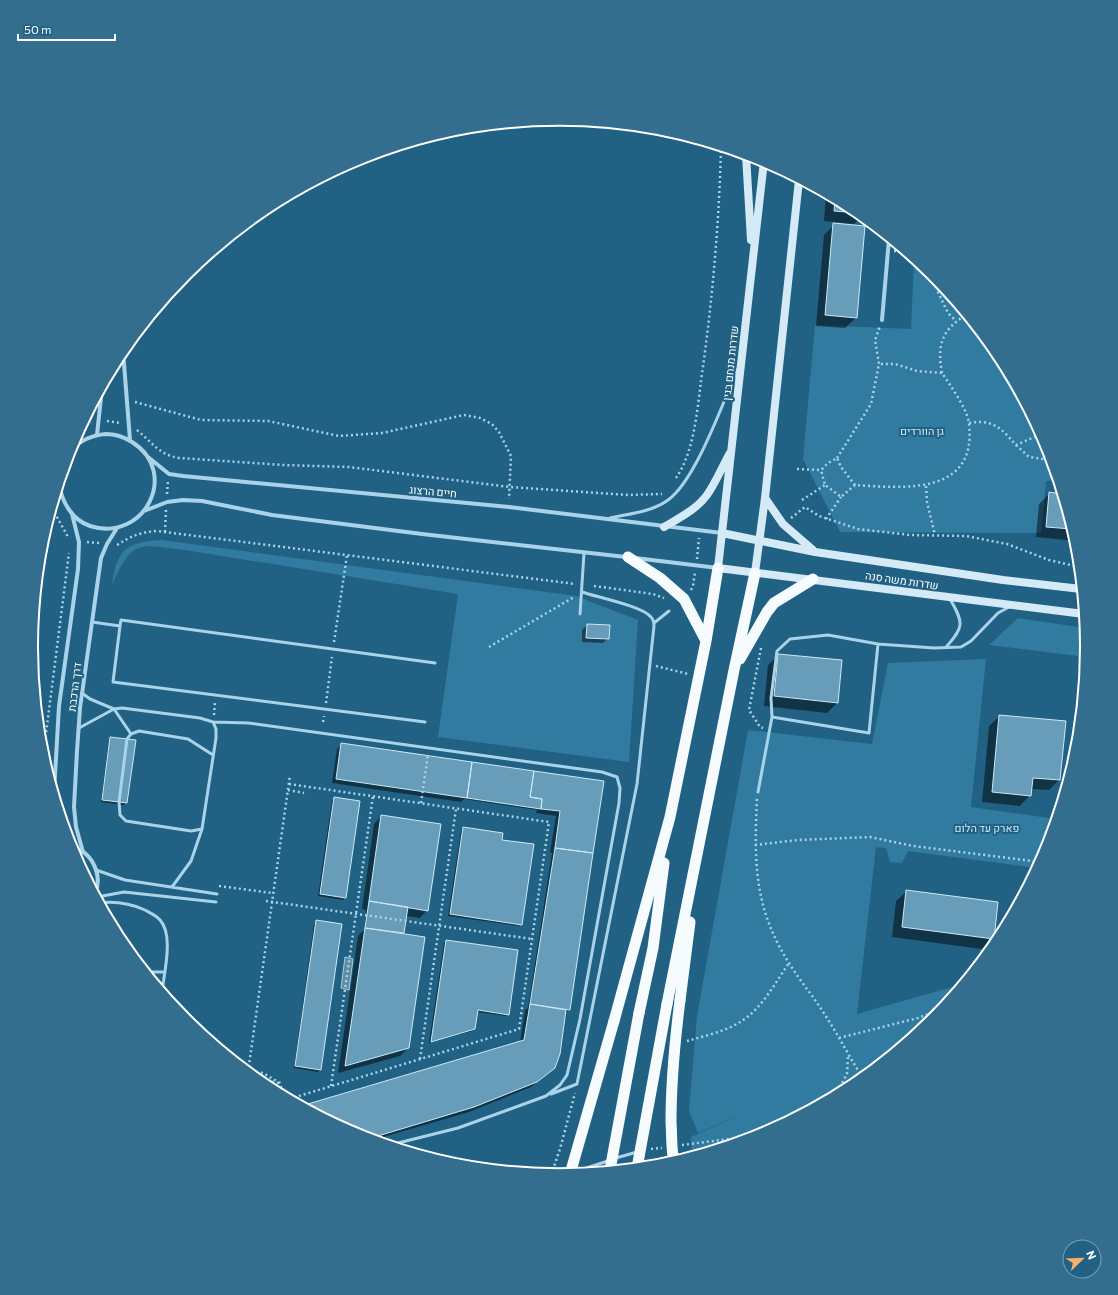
<svg xmlns="http://www.w3.org/2000/svg" width="1118" height="1295" viewBox="0 0 1118 1295" font-family="Commissioner,Heebo,sans-serif">
	<style>
		.green { fill: #317ba0 }
		.water { fill: #5f8ba3; stroke: #9dd1ea }
		.shadow { fill: #0007 }
		.building { fill: #679db9; stroke: #cde9f7 }
		.lines { fill: none; stroke-linecap: round; stroke-linejoin: round }
		.path { stroke: #a9d3e9; stroke-width: 2.5; stroke-dasharray: 2 3; stroke-linecap: butt }
		.service { stroke: #a9d3e9; stroke-width: 3 }
		.minor { stroke: #a9d3e9; stroke-width: 4 }
		.secondary { stroke: #d4eaf7; stroke-width: 8 }
		.trunk { stroke: #f6fbfe; stroke-width: 11 }
		.trunk-bridge { stroke: #f6fbfe; stroke-width: 11 }
		.labels { text-anchor: middle; dominant-baseline: central; stroke-width: 4; stroke-linejoin: round; paint-order: stroke }
		.street-label { font-size: 11px; fill: #fff; stroke: #216184 }
		.park-label { font-size: 11px; fill: #cde9f7; stroke: #216184 }
		.rim { fill: none; stroke: #fff; stroke-width: 2 }
	</style>
	<rect width="100%" height="100%" fill="#216184"/>
	<path class="green" d="M914,259L933,274L998,354L1047,446L1058,481H1046L1041,533L840,532L803,459L815,325L911,329Z
		M162,540L576,596L638,620L629,762L438,737L458,594L185,550C137,544 133,539 112,585C117,549 126,542 162,540Z
		M1018,618L1085,628L1086,657L989,645Z
		M986,659L971,807L1056,819L1047,850L1037,868L908,851L902,863L890,862L886,848L876,847L857,1014L963,984L932,1021L852,1087L761,1135L692,1156L691,1137L746,1112L698,1133L689,1111L697,1016L748,730L872,744L888,663Z"/>
	<path class="water" d="M345,957L353,959L349,990L341,988Z"/>
	<path class="shadow" d="M826,195L853,209L862,216L854,224L824,221Z
		M834,225L864,227L856,318L845,328L816,326L824,235Z
		M1049,494L1062,495L1076,541L1036,537L1039,504Z
		M587,625L608,638L603,643L582,642V630Z
		M779,655L837,703L827,713L764,706L768,665Z
		M1000,716L1065,722L1059,780L1049,790L1031,789L1030,795L1020,806L982,802L989,726Z
		M111,738L126,803L124,805L101,802L109,740Z
		M342,744L603,782L569,1010L565,1012L549,1073L531,1087L469,1112L373,1140L357,1135L303,1106L520,1042L525,1010L528,1008L552,853L550,852L556,816L536,813L537,810L464,799L461,802L332,783L337,749Z
		M334,798L345,897L343,900L318,896L332,801Z
		M381,816L427,910L420,918L406,916L402,934L408,1048L400,1056L338,1073L358,936L365,929L366,910L362,909L374,824Z
		M463,828L501,841L521,924L519,926L448,916L461,831Z
		M907,891L993,938L982,949L892,937L896,901Z
		M317,922L320,1070L318,1072L294,1068L314,924Z
		M446,941L508,1014L506,1016L477,1012L474,1029L472,1031L429,1043L444,943Z"/>
	<path class="building" d="M835,199L853,209L858,213L834,211Z
		M833,223L865,226L857,318L825,315Z
		M1049,492L1061,494L1072,529L1046,527Z
		M587,624L610,625L609,639L586,638Z
		M778,654L842,660L838,703L774,696Z
		M999,715L1066,721L1060,780L1033,778L1031,796L992,792Z
		M110,737L136,740L127,803L102,800Z
		M341,743L472,762L467,798L336,779Z
		M472,762L534,771L530,797L542,799L541,809L467,798Z
		M534,771L604,781L593,853L555,848L560,811L541,809L542,799L530,797Z
		M334,797L360,801L346,898L320,894Z
		M381,815L441,824L428,911L369,901Z
		M463,827L503,833L502,840L534,844L522,925L450,914Z
		M555,848L593,853L570,1010L530,1004Z
		M906,890L998,902L994,939L902,927Z
		M369,901L408,907L404,933L365,928Z
		M316,920L342,924L321,1070L295,1066Z
		M365,928L425,937L409,1048L345,1066Z
		M446,940L518,950L509,1015L478,1010L475,1029L431,1042Z
		M530,1004L566,1010L560,1054L555,1068L537,1082L474,1107L368,1139L357,1135L301,1106L524,1040Z"/>
	<g class="lines">
		<path class="path" d="M894,251L906,252
			M939,282L937,290L948,313L956,321
			M942,373C937,346 941,330 966,315
			M135,402L201,420L268,421L339,436L382,433L464,415L480,418L492,424L499,432L511,456L509,499
			M107,421L121,423
			M969,423C993,419 1001,428 1016,445L1041,434
			M82,425L92,423
			M137,430C152,442 160,456 180,458L283,465L349,467L510,487L628,495L662,494
			M1016,445L1029,457L1051,460
			M837,458L871,404L879,364L875,340L880,326
			M797,469L821,470
			M676,478C694,452 697,412 701,381C712,304 719,226 721,148
			M855,485L841,497L825,485L821,470L828,463L837,458L841,467L855,485C904,488 977,496 969,424C968,410 950,385 942,373L917,371L895,364H879
			M926,486L927,502L935,535
			M167,494L168,481
			M802,500L825,485
			M52,508L68,537
			M791,518L805,507L819,516L858,529L910,535L966,536L1007,544L1049,560L1079,567
			M826,519L841,497
			M165,532L166,509
			M87,542L100,543
			M117,545C131,536 141,532 157,531L575,584
			M697,559L699,538
			M594,586L653,594L664,598
			M691,590L693,586L695,572
			M334,642L347,555
			M489,647L574,597
			M761,648L749,710L760,727L763,728
			M656,666L688,674
			M326,703L332,657
			M214,715L215,702
			M323,722L324,716
			M43,757L69,553
			M289,784L549,822L519,1029L289,1099
			M288,790L304,793
			M757,799C754,862 754,908 789,963C800,981 814,997 825,1015C839,1036 849,1057 863,1078
			M421,803L428,754
			M755,845L798,840L870,837L913,846L1040,862
			M219,886L272,893
			M266,901L532,939
			M839,1038L918,1018L942,1009
			M687,1041C704,1036 724,1032 740,1022C761,1010 775,983 789,963
			M420,1059L456,809
			M242,1067L243,1064
			M251,1071L263,1073L280,1083L283,1096
			M248,1072L290,775
			M257,1080L279,1083
			M331,1086L373,796
			M835,1096L847,1074L848,1056
			M682,1145L761,1135
			M651,1149L662,1148
			M551,1175L560,1149L575,1093"/>
		<path class="service" d="M610,518C628,514 652,512 668,500C696,480 723,402 738,368
			M580,614L584,553
			M92,622L120,626L121,620L435,663
			M654,623L669,611
			M120,626L113,682L425,722
			M878,644L869,733L772,717L771,698L777,651L790,639L828,635L878,644L934,648L961,647L971,641L998,613L1009,607
			M946,647C964,627 964,623 950,599
			M82,693L90,699L114,709L131,734
			M213,722L248,723L602,772L617,777L620,788L619,803L580,1019L567,1075L560,1085L546,1096L458,1128L390,1145
			M79,728L114,709L122,708L200,718L213,722L216,729V738L202,829L191,861L172,887
			M758,792L772,717
			M202,829L191,831L126,821L120,815L119,802L127,739L131,734L139,731L188,739L213,755
			M96,870L125,880L217,894
			M97,897L124,892L216,902
			M100,903C116,901 129,903 145,910C150,913 156,915 160,920C174,935 164,973 162,992
			M146,972H165
			M551,1094L577,1084L637,784L654,626C654,623 653,619 651,617C642,606 596,597 582,592
			M616,1158L637,1152
			M574,1172L608,1161"/>
		<path class="minor" d="M882,320L889,239
			M123,351L130,440
			M97,435L102,388
			M148,457L169,474L183,476L509,507L722,533
			M59,484C62,502 72,520 90,526C145,543 180,472 132,442C124,437 115,434 106,434C92,435 79,441 69,452
			M144,511L167,502L183,500L202,501L272,515L422,534L626,557
			M635,558L718,568
			M54,793L59,706L78,569L79,542L72,514
			M70,847C92,850 103,875 95,894
			M83,852L76,827L74,807L77,751L80,708L101,558L107,544L117,528"/>
		<path class="secondary" d="M746,155L751,240
			M764,161L718,568L1084,614
			M765,498L783,524L813,550
			M664,527C679,518 697,509 707,495C716,482 722,467 730,453
			M722,533L815,552L1003,580L1081,589
			M755,573L765,498L799,180"/>
		<path class="trunk" d="M628,557L660,578L684,599L706,641
			M740,659L767,612L774,603L813,579
			M680,1000L690,922
			M667,1004L734,670L755,573
			M639,1013L653,948L664,863
			M614,1021L670,817L706,641L718,568"/>
		<path class="trunk-bridge" d="M674,1162C671,1149 672,1135 671,1122C671,1081 675,1040 680,1000
			M637,1168L667,1004
			M610,1170L639,1013
			M570,1174L614,1021"/>
	</g>
	<g class="labels">
		<g class="street-label">
			<text transform="translate(730 363) rotate(-84)">שדרות מנחם בגין</text>
			<text transform="translate(433 491) rotate(5)">חיים הרצוג</text>
			<text transform="translate(902 580) rotate(8)">שדרות משה סנה</text>
			<text transform="translate(74 687) rotate(-83)">דרך הרכבת</text>
		</g>
		<g class="park-label">
			<text x="922" y="430">גן הוורדים</text>
			<text x="987" y="827">פארק עד הלום</text>
		</g>
	</g>
	<path d="M0 0H1118V1295H0ZM38 647a521 521 0 1 1 1042 0a521 521 0 1 1-1042 0Z" fill="#336e8e" fill-rule="evenodd"/>
	<path class="rim" d="M38 647a521 521 0 1 1 1042 0a521 521 0 1 1-1042 0Z"/>
	<g transform="translate(1082 1259) rotate(67)"><circle r="19" fill="#216184" stroke="#7aa0b5"/>
	<path d="M0-3L7 15L0 10L-7 15Z" fill="#f5b06a"/>
	<text y="-6" font-size="11" font-weight="bold" text-anchor="middle" fill="#ffffff">N</text>
	</g>
	<path d="M18 34v6h97v-6" fill="none" stroke="#ffffff" stroke-width="2"/>
	<text x="24" y="34" font-size="12" fill="#ffffff" stroke="#216184" stroke-width="3" paint-order="stroke">50 m</text>
</svg>
